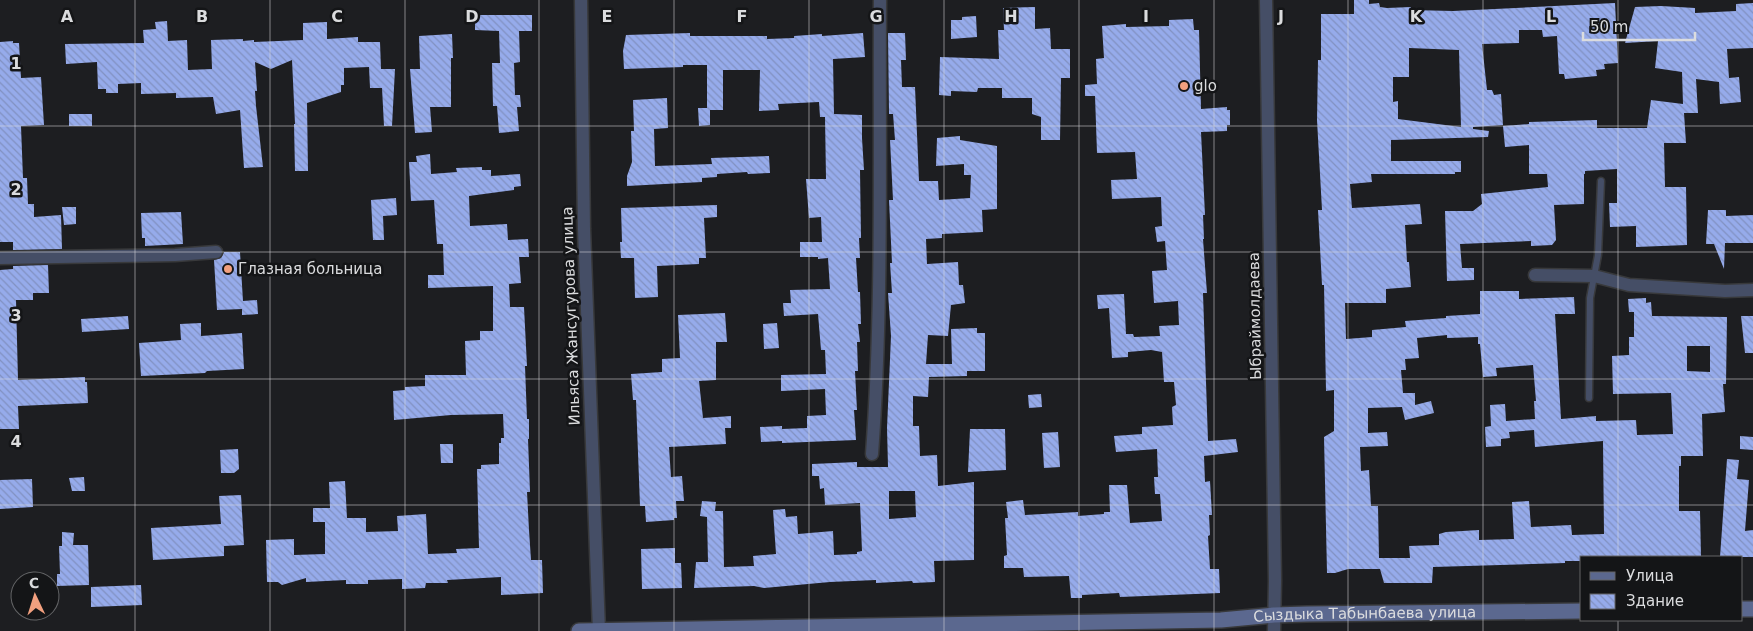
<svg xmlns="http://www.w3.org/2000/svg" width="1753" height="631" viewBox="0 0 1753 631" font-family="'DejaVu Sans',sans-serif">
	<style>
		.building { fill: url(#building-back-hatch); fill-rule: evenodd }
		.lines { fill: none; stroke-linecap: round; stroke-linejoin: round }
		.lane-casing { stroke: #38393b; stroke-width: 9 }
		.street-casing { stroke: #38393b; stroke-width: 15 }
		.secondary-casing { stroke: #38393b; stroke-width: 18 }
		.lane { stroke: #454e66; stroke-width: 6 }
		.street { stroke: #454e66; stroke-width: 12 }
		.secondary { stroke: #5b688f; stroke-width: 15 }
		.grid { fill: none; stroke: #dbdcde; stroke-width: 1; stroke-opacity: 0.55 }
		.poi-dot { fill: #f2a07f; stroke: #141517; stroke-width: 2 }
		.labels { text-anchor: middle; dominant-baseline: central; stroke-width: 5; stroke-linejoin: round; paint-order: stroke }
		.poi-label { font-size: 15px; fill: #dbdcde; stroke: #141517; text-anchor: start }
		.street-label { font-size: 15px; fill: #dbdcde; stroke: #141517 }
		.grid-label { font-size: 16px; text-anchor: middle; font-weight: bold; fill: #dbdcde; stroke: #141517; stroke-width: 5; stroke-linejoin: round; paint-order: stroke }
	</style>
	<defs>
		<pattern id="building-back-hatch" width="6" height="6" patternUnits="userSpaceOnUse" patternTransform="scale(1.25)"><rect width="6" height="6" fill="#96abeb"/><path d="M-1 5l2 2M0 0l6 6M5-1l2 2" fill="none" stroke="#8191c1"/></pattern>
	</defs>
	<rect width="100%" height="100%" fill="#1d1e21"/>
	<path class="building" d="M1354,0H1369V4L1379,3L1380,7L1387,8L1411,7V10L1453,11L1615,3L1618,63L1604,64L1605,69L1596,70L1597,76L1565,79L1564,74H1559L1557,36L1543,37L1542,30H1519V43L1482,44L1487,90H1492L1494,95L1501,94L1503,125L1473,127V129L1489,131L1488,137L1391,140V161H1461V172H1455V174H1371L1372,182L1350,184L1352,208L1420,204L1422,224L1405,225L1407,262H1409L1411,287L1386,289V303H1345L1346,339L1372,337V330L1406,327L1405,321L1446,318V316L1480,314V291H1519V299L1574,297L1575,314H1555L1561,419L1596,416V421L1636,420L1637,435L1673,434L1671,393L1613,394L1612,356L1629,355V337H1634V312H1629L1628,299L1646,298V303L1651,302L1652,316L1727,317L1726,384H1723L1725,412L1702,414L1703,456H1681V466H1679V511H1700L1701,557H1582V561H1565V563L1433,567L1432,583H1384L1380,569H1348L1335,573H1327L1324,437L1334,431V390L1326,391L1324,285H1322L1318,210H1322L1317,120L1318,60H1321V14H1354ZM1409,48L1459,50L1461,127L1398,119V101L1393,102V77H1409ZM1447,335V338L1478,337V344H1480L1483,377L1497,376L1496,368L1533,365L1536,401H1534L1535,419L1506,421L1505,404L1490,405L1491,426L1485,427L1486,447L1501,446V439L1510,438L1509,432L1534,430L1535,447L1603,441L1604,534L1572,535L1571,525L1531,527L1529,501L1512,502L1514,539L1479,540V530L1446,532L1439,534V545L1409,546L1410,558H1379L1378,506H1371L1369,470L1361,471L1360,447L1388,446L1387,432L1368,433V408L1402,407L1405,420L1434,413L1431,401L1415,405V393H1403L1401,370H1406L1405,359L1419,358L1417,338ZM1687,346H1710V372L1687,371Z
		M1753,3V48L1727,49L1729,78L1739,77L1741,102L1720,104L1719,82L1696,79L1698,113H1684L1686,143H1664L1665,187H1686L1687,245L1636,247V226L1610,227L1609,203H1617V169L1585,171V174H1584V204L1554,205L1556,240L1552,245L1531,246V241L1460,244L1462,268H1474V280L1447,281L1445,211H1473L1482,204L1481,194L1548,187L1547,174H1529V145L1505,147L1503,126L1529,124V122L1597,120V128H1647L1651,100L1683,104L1682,72L1655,68L1658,41L1625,43L1635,7L1661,6L1695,8V13L1736,11V4Z
		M1035,7V29L1050,28L1051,49H1070V78H1061L1060,140H1041V117L1032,114V98H1002V88H978L977,92L951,91V96L939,95L940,57L999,59L998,30H1004L1003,8Z
		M475,15H532V31H519L520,62L514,63L515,95H520L521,107H517L519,131L499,133L497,106H493L492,63H500L499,31L475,30Z
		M976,16L977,37L951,39V20H962V17Z
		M1193,19L1194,30H1199L1201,109L1227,107V110H1230V125H1227V131L1201,132L1205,215H1203L1204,239H1203L1207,293H1203L1208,441L1236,439L1238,452L1204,456L1205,482L1210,481L1212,515H1209L1210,535L1208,536L1210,569H1219L1220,593L1120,597L1119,593L1082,595V598H1071L1069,576L1024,577L1023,568H1004V556L1007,555L1005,518H1008L1006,502L1023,500L1025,515L1078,512V516L1104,514V512H1110L1109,485H1127L1130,523L1162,521L1160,494H1155L1154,477H1158L1157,449L1116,452L1114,436L1142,434V427L1173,425L1172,407L1176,405L1174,382H1164L1162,352L1151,350L1128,352V357L1112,358L1109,308L1098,309L1097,295L1124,294L1126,334H1133L1134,337L1160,336L1159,326L1179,325L1178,301L1154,303L1152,271L1167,270L1165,241L1157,242L1155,227L1162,226L1161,197L1112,199L1111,180L1137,179L1135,152L1097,153L1095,96H1085V85L1097,84L1096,59L1104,58L1102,26L1126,24V27L1169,26V20Z
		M167,21L168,41L187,40L188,70L212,69L211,40L243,39V41L254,40V42L303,40V23L327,22V39L358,37V42H380L381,69H395L392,126H384L382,88H370L369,67L344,68V85H341V92L307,103L308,171H295L294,124H295L292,60L271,69L255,62L257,91H255L256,106L263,167L244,168L240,110L216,114L213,97L176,98V93L141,94V83L118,84V93H106V89H98L97,62L66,64L65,44L144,43L143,30L156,29L155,22Z
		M690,33V36H767V39L794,38V36L822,34V36L863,33L865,57L833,59L834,114L862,115V138L864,170H860L861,238H859L860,258H856L858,292H860L861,324H858L860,342H857L858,371H855L857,410H854L856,440L782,443V441L761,442L760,427L782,426V429L807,428V416L826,415L825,389L781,391V375L826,374L825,350H821L818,314L784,316L783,303H791L790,290L830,289L828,258L818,259V257H800V242H822L821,217L809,218L806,179H826L825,117H820L819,102L778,104L779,110L759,111L760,70H723V110H710V125L699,126L698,108H707V65H683V67L624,69L623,51L626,35Z
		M888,33H905L906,60H901L902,87H915L919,181H938L939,200L970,198L971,175H964V164L936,166L937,138L960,136V140L997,146V209L982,210L983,232L942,234V238L926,239L927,264L958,262L959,285H963L965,303L951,305L948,336L928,335L926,364H952L951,329L977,328V333H985V371H967V376L929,377L928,397L913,396V426H919L920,456L937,455L938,486L974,482V560L934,561L935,582L913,583L912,581L876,583V580L830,582L764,588L754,586L694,588L696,562H708L707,517L700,516L702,501L716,502L715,511H723L724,567L754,566L753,556L776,554L773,510L785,509L786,517L797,516L798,534L833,531L834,555L857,554V552L862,551L860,503L825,505L824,488L820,489L819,476H812V464L857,462V467H888L887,428L891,336L888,293H892L890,263H892L889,200H893L890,140H895L893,114H889ZM889,491H915L916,517L889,519Z
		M452,34L453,58H451V107H430L432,132L415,133L410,69H420L419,36Z
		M13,41V43H19L21,78L41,77L44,125L21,126L23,178H27L28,204H34V217L61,215L62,249L13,250V242H0V42Z
		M667,98L668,128L654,129L655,166L712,164L711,158L769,156L770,173L748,174L747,172L717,174V177L702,178V182L627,186V176L632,162L631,131H634L633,100Z
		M69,114H92V126H69Z
		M430,154L431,174L457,172L456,168L482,167V170H491V176L520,174L521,186L514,187V190L469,196L470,226L507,224L508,240L528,239L529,257H519L521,283L509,284L510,307H524L527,366H525L527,419H529V439H528L530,492H527L529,530L531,560H542L543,593L501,595V577L447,580L448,583H426L425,588L402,589V579L368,580V584H346V580L306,582V578L282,585L278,582H267L266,540L294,539V555L325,554V522H313V508H330L329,482L345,481L347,518H366V532L398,531L397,516L426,514L428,554L457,553L456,549L479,548L477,469H481V465L499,464V443H501V438H504L503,414L451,415L394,420L393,391L405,390V387L425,386V375H466L465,341L480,340V331H493V286L428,288V275H444L443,244H437L434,200L411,201L409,162H417L416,156Z
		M396,198L397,215L383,216L384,240H373L371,200Z
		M717,205V217L704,218L706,258H699V264L657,266L658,297L635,298L634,258H621L620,242H622L621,208Z
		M62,207H76V224L64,225Z
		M1708,210H1726V216L1753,215V243H1725L1724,269L1714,244H1706Z
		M181,212L183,244L145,246V238H142L141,213Z
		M224,252H240L243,301L257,300L258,314L242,315V309L217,310L214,260L221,258Z
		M48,265L49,293H33V300H16L18,380L85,377V382H87L88,403L18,406L19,429H0V270L13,269V266Z
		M725,313L727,342H716V380L699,381L703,418L731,416V428H725L726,444L669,447L671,477L682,476L684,501H676L677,518H674V520L646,522L645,506H640L636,400H633L631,374L662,372V359L680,358L678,315Z
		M128,316L129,329L82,332L81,319Z
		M1741,316H1753V353H1745Z
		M201,323V336L242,333L244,369L207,371L205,373L141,376L139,343L181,340L180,324Z
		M777,323L779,348L764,349L763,324Z
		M1041,394L1042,407L1029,408L1028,395Z
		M970,429H1005L1006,470L968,472Z
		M1058,432L1060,467L1044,468L1042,433Z
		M1740,436L1753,437V450L1740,449Z
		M440,444H453V463H441Z
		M238,449L239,469L234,473H221L220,450Z
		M1727,459L1739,460L1737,479L1749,480L1745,531L1753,530V557H1720Z
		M84,477L85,491H72L69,478Z
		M32,479L33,507L0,509V480Z
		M241,495L244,545L224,546V556L153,560L151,528L221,524L219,496Z
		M62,532L74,533L73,545H88L89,585L57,586V574H60L59,546H62Z
		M675,548V563H681L682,588L642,589L641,549Z
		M141,585L142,605L91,607V587Z"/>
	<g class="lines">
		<defs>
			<path id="lane" d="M1589,398L1590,298L1598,255L1601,181"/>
			<path id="street" d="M581,0L584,229L599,631
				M1266,0L1275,581L1274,631
				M0,258L175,255L216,252
				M1535,275L1594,276L1629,285L1725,291L1753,290
				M872,454C883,303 879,152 880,0"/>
			<g id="secondary">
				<path d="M1742,609H1753"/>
				<path id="s1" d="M579,631L1221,620L1274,615L1307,614L1582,611"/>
			</g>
		</defs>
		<use href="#lane" class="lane-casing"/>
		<use href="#street" class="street-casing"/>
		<use href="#secondary" class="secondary-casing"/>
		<use href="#lane" class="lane"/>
		<use href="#street" class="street"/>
		<use href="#secondary" class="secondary"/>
	</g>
	<path class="grid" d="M135,0V631M270,0V631M405,0V631M539,0V631M674,0V631M809,0V631M944,0V631M1079,0V631M1214,0V631M1348,0V631M1483,0V631M1618,0V557M0,126H1753M0,252H1753M0,379H1753M0,505H1753M1618,620V631"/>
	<g class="poi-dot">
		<circle cx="1184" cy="86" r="5"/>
		<circle cx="228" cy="269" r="5"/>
	</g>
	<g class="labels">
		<g class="poi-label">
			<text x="1194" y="86">glo</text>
			<text x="238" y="269">Глазная больница</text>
		</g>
		<g class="street-label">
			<text transform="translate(571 316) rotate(-92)">Ильяса Жансугурова улица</text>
			<text transform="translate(1255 316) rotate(-91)">Ыбраймолдаева</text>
			<text stroke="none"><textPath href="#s1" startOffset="786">Сыздыка Табынбаева улица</textPath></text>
		</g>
	</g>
	<g class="grid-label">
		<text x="67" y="22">A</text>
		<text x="202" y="22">B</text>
		<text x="337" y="22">C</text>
		<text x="472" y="22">D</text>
		<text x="607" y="22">E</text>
		<text x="742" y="22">F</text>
		<text x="876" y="22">G</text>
		<text x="1011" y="22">H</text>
		<text x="1146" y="22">I</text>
		<text x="1281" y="22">J</text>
		<text x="1416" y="22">K</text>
		<text x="1551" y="22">L</text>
		<text x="16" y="69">1</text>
		<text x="16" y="195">2</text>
		<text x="16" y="321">3</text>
		<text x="16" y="447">4</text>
	</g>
	<rect x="1580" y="556" width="162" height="65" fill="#141517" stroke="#646567"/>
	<rect x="1590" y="572" width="25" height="8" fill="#5b688f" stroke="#646567"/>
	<text x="1626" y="581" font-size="15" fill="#dbdcde">Улица</text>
	<rect x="1590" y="594" width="25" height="15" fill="url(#building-back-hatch)" stroke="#646567"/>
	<text x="1626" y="606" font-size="15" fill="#dbdcde">Здание</text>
	<g transform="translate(35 596) rotate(356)"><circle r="24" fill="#141517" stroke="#646567"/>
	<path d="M0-4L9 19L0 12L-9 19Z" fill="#f2a07f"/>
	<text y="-8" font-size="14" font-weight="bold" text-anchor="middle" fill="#dbdcde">С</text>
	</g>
	<path d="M1583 32v8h112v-8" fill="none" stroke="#dbdcde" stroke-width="2.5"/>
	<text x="1590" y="32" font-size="15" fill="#dbdcde" stroke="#141517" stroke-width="4" paint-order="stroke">50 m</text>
</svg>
